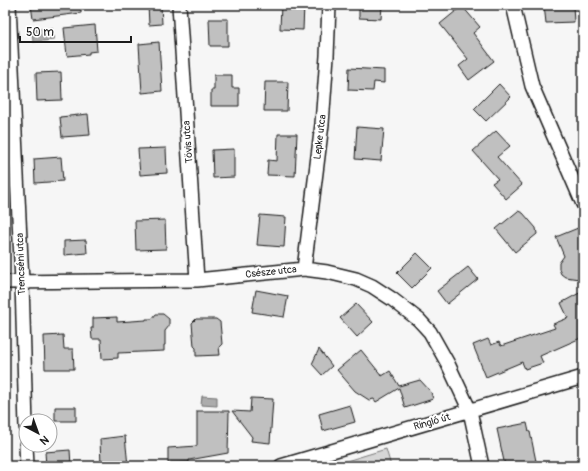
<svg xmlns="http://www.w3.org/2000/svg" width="588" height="471" viewBox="0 0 588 471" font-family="Pangolin,sans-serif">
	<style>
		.green { fill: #d6d6d6; stroke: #797979 }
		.water { fill: #acacac; stroke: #727272 }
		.building { fill: #c0c0c0; stroke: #1c1c1c }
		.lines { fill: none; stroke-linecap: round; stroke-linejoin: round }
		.minor-casing { stroke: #1c1c1c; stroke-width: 16 }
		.minor { stroke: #fff; stroke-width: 13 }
		.labels { text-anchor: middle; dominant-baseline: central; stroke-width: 4; stroke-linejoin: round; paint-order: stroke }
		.street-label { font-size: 10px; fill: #1c1c1c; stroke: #fff }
	</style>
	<rect width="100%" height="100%" fill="#f6f6f6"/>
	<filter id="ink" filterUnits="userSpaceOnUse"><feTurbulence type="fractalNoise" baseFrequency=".025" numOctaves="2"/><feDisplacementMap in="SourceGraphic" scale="8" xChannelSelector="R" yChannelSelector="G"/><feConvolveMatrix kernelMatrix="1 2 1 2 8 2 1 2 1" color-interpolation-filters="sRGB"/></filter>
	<g filter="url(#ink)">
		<path class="green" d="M386,449L391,466H330Z"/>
		<path class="water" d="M52,28L54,40L33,42L32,30Z
			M202,396L217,397V406L201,405Z"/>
		<path class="building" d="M31,5H81V13L33,19Z
			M148,5H161L162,24L149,25Z
			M281,5H304L303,30L280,29Z
			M359,5H382L381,19L359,18Z
			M544,5H573L574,22L546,23Z
			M462,6L480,27L473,33L494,61L469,80L459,66L468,59L440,24Z
			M209,19H228V46H210Z
			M95,25L97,51L89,52V54L67,56L64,28Z
			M159,42L162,91L142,93L139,44Z
			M349,68L384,70V83L374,82L373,91L348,90Z
			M61,72L62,100L37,101L36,73Z
			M214,75H232V88H239V106H211V90H214Z
			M265,82H288L287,111H264Z
			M499,84L511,97L486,121L474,109Z
			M88,114L90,135L62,137L60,117Z
			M357,127L384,129L381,161L355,159Z
			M496,131L510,146L497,157L522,185L506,199L492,183L498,179L473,151Z
			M278,134H297L295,176L267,175L268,160L277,161Z
			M166,148L167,173L140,175L138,149Z
			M234,149V177L213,178L212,150Z
			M61,157L63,181L35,183L34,159Z
			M518,211L523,213L536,228L537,234L515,252L496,229Z
			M260,215L286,217L284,247L257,245Z
			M165,220L166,249L136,250L135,221Z
			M578,228L583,239V262L580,263L579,279L565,277L561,274L559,269V263L564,256L556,237Z
			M86,240L87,253L64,255V241Z
			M417,253L432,268L412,288L397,273Z
			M468,267L478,279L447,304L437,291Z
			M256,290L288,296L284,317L252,312Z
			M583,291V337L540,356L543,363L525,369L522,362L486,377L473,345L488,339L491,345L499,342L501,346L555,328L553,324L568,318L561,303Z
			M356,304L373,322L357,337L340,318Z
			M156,314H163L169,319V326L165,331V345H164V351L118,353V358L102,359L101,339H92L91,328H93V318L117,317V322L146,320V319H152Z
			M196,319H216L220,322L222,344L219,347L220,355L196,356V348L194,346L192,323Z
			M63,335L64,349H73L74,369H45L44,336Z
			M319,349L332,366L322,375L312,364Z
			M361,350L382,376L390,371L399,386L420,380L431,392L433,399L405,408L399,388L376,402L374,399L369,400L355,391L337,370Z
			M251,398L273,399L270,443L251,441L252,437L232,411L250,412Z
			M350,405L355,422L323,431L319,414Z
			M55,407H76V421H55Z
			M197,411H229L228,453L189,460V462L168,463V448L197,446Z
			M527,423L529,432H530L537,466H505L497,429Z
			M125,436L128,466H101L100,439Z
			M70,450L71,466H46L45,452Z"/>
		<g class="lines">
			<defs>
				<path id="minor" d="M9,5L22,282L26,427
					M179,5L197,280
					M513,5L532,86L583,204
					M304,269L322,124L327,56L329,5
					M5,282L197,280L304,269L327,272L356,279L372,286L392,299L419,320L430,332L448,364L470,411L482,466
					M26,445L27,466
					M281,466L583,377"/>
			</defs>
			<use href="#minor" class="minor-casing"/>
			<use href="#minor" class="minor"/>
		</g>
	</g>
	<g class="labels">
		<g class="street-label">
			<text transform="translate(320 137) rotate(-83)">Lepke utca</text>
			<text transform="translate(188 142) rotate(-94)">Tövis utca</text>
			<text transform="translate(21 264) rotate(-92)">Trencséni utca</text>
			<text transform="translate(271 272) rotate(-6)">Csésze utca</text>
			<text transform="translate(432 422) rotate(-16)">Ringló út</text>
		</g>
	</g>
	<rect width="588" height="471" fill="none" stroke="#fff" stroke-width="20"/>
	<rect x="10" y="10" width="568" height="451" fill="none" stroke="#1c1c1c" stroke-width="1.5" filter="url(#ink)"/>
	<g transform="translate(38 433) rotate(139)"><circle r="19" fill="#ffffff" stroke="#a4a4a4"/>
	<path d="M0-3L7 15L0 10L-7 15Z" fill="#1c1c1c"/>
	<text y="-6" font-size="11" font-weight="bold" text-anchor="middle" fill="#1c1c1c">N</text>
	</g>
	<path d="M20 36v6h111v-6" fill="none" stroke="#1c1c1c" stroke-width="2"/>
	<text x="26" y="36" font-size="12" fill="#1c1c1c" stroke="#ffffff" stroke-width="3" paint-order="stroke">50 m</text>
</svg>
